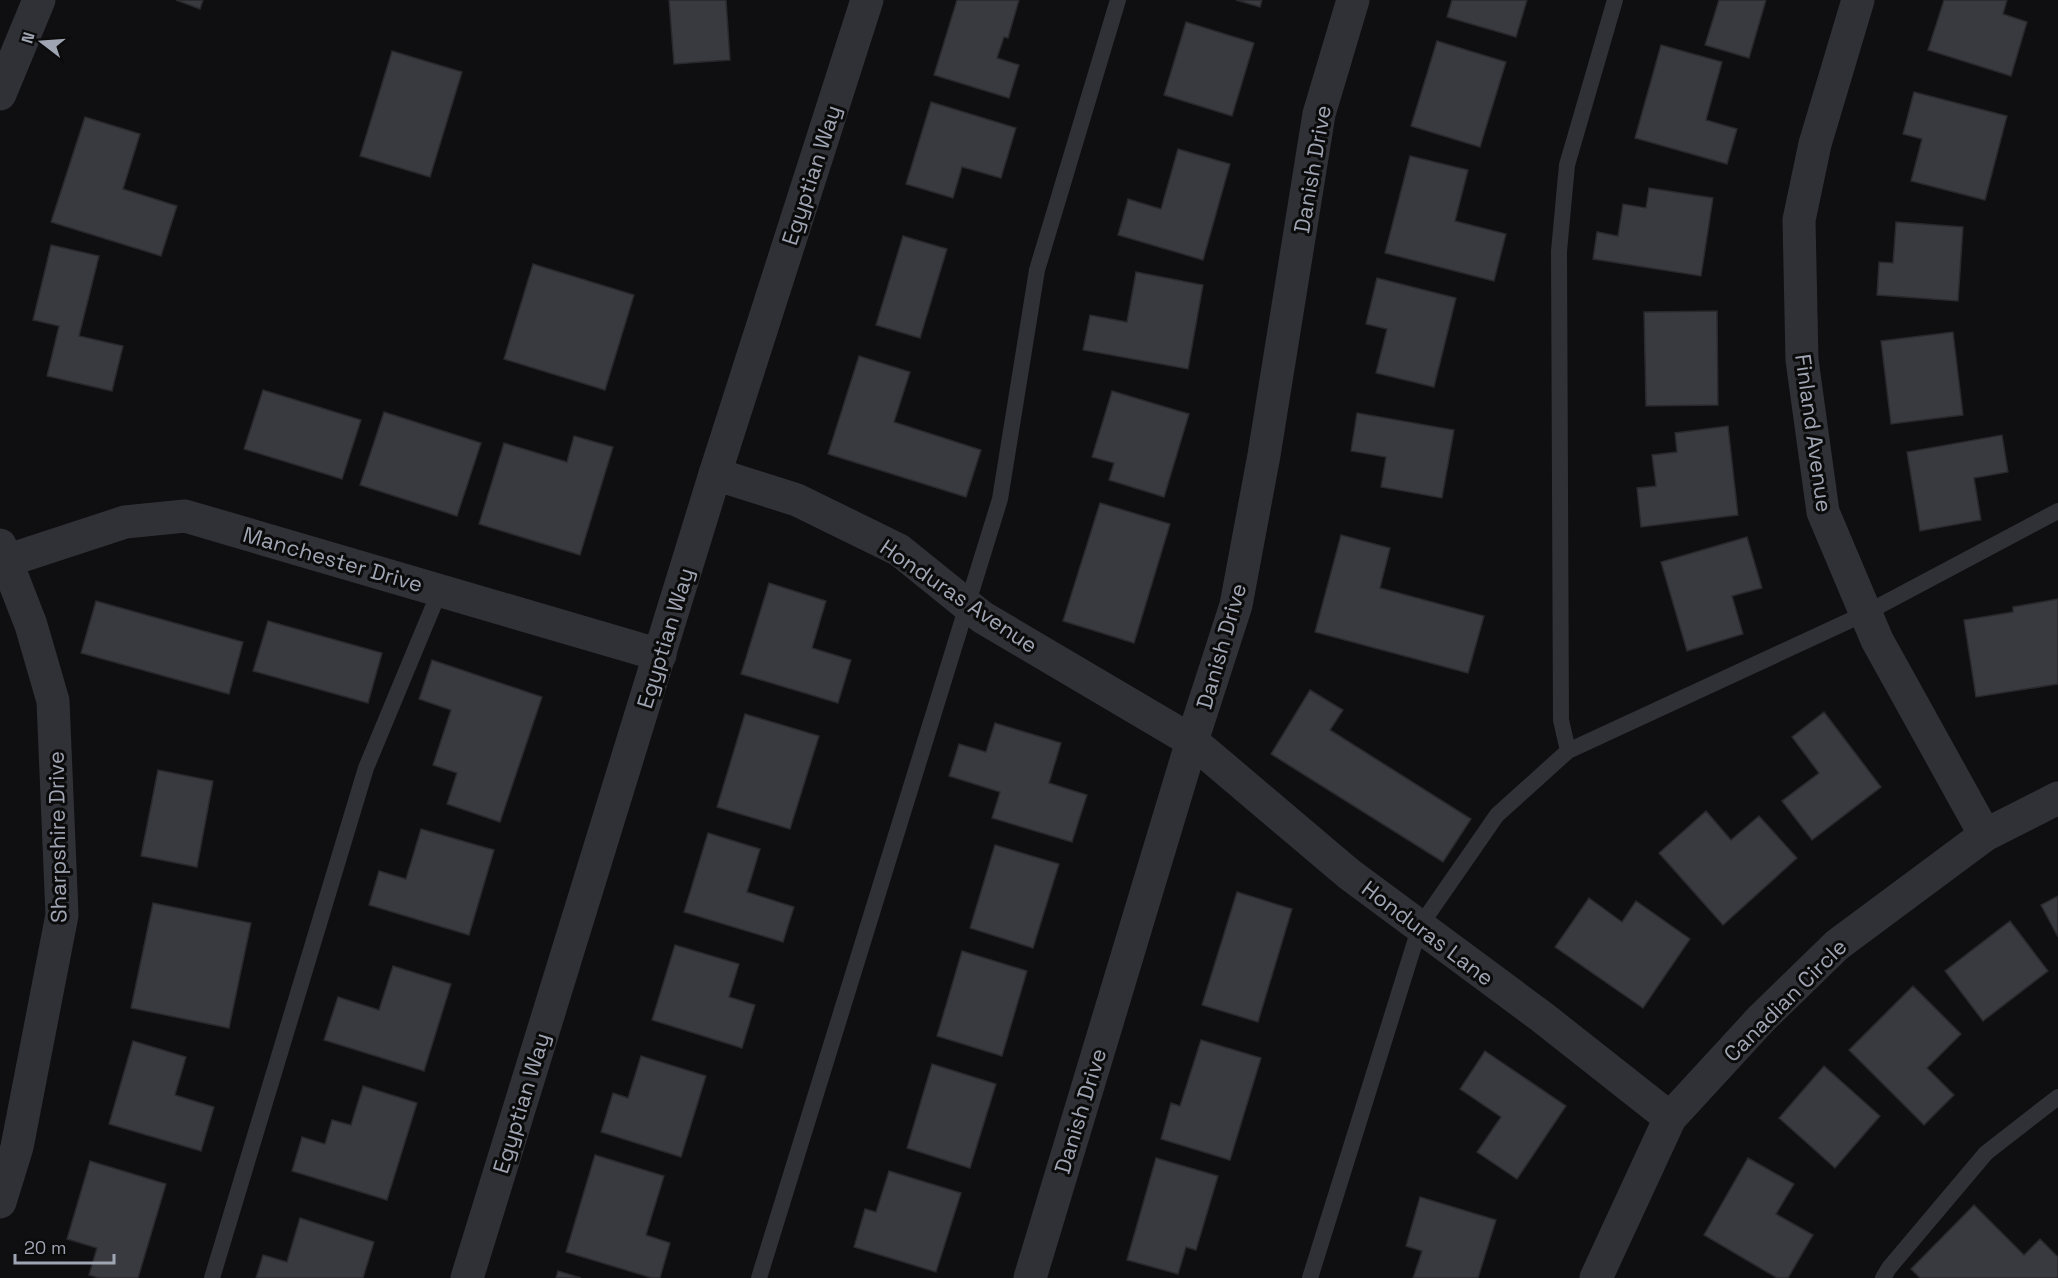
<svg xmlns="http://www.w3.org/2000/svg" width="2058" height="1278" viewBox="0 0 2058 1278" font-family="'Space Grotesk',sans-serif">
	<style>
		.building { fill: #393a3f; stroke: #29292d; stroke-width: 1.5 }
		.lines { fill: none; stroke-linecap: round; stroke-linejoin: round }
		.service { stroke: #303136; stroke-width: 16 }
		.minor { stroke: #303136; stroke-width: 33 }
		.tertiary { stroke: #303136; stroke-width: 33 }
		.labels { text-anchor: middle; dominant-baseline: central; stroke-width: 6; stroke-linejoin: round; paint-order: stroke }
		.street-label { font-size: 22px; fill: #a0a5b3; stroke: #0b0b0c }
	</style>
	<rect width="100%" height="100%" fill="#0f0f11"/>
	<path class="building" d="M176,0H203L200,9Z
		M669,0H726L730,60L674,64Z
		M957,0H1019L1008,38L1004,37L997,58L1019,65L1009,98L934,75Z
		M1236,0H1262L1260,7Z
		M1452,0H1527L1516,37L1447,17Z
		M1719,0H1766L1749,58L1705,45Z
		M1944,0H2007L2003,14L2027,22L2011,76L1928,50Z
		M1186,22L1254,43L1232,116L1164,95Z
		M1437,41L1506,62L1480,147L1411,126Z
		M1661,45L1722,62L1706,120L1737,129L1727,164L1635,138Z
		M392,51L462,72L430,177L360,156Z
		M1914,92L2007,116L1985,200L1911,181L1922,139L1903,134Z
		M931,102L1016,128L1001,178L962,167L953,198L906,184Z
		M85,117L140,134L123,189L177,206L161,256L51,222Z
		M1178,149L1230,164L1203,260L1118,235L1128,199L1161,209Z
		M1410,156L1468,170L1455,221L1506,234L1494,281L1385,253Z
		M1649,188L1713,198L1701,276L1593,259L1597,232L1618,236L1623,204L1646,208Z
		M1896,222L1963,227L1958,301L1877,295L1879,262L1893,263Z
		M903,236L947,249L920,338L876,325Z
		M51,245L99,256L79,336L123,346L112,391L47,376L59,326L33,320Z
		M533,264L634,295L605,390L504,359Z
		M1136,272L1203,285L1188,369L1083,350L1090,315L1127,322Z
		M1377,278L1456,298L1434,387L1376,373L1387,329L1366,324Z
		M1717,311L1718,405L1646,406L1644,312Z
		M1953,332L1963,415L1891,424L1881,341Z
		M859,356L910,372L894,422L981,450L966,497L828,454Z
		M263,390L361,420L342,479L244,449Z
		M1112,391L1189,414L1164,497L1109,480L1114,463L1092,457Z
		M384,412L481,443L457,516L360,485Z
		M1357,413L1454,430L1442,498L1381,487L1386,457L1351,451Z
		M1728,426L1738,515L1641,527L1637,488L1656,486L1652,455L1677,452L1675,433Z
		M2002,435L2008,472L1974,478L1981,520L1920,531L1907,452Z
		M574,436L613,447L580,555L479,524L504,443L567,462Z
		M1100,503L1170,524L1134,643L1063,621Z
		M1341,535L1390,548L1380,588L1484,616L1468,673L1315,632Z
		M1747,537L1762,588L1732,596L1743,634L1687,651L1661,562Z
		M769,583L826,601L812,648L851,660L838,703L741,674Z
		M2058,599V684L1976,697L1964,620L2013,612V607Z
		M96,601L243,642L229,694L81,653Z
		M268,621L382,653L368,703L253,671Z
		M432,660L542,697L500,822L447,804L457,773L433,765L451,710L419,699Z
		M1310,690L1343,710L1330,730L1471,819L1443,862L1271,754Z
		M1824,712L1881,787L1812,840L1782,801L1819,773L1792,737Z
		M745,714L819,736L790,829L717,807Z
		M995,723L1061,743L1049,783L1087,795L1072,842L992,818L1000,792L949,776L959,744L986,752Z
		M158,770L213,781L197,867L141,856Z
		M1706,811L1731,840L1759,816L1797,858L1723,925L1659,853Z
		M421,829L494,850L469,935L369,905L379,871L406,879Z
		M708,833L760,849L747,892L794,907L783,942L684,912Z
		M995,845L1059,864L1033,948L970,928Z
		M1237,892L1292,909L1258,1022L1202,1005Z
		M2058,896V937L2041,905Z
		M1589,898L1622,922L1636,901L1690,939L1643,1008L1555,947Z
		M153,903L251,923L229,1028L131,1008Z
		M2010,921L2048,971L1983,1021L1945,971Z
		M675,945L739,964L729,997L755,1005L742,1048L652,1020Z
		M962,951L1027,971L1002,1056L937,1036Z
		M393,966L451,984L424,1071L324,1040L338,997L379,1010Z
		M1913,986L1961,1034L1927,1068L1954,1095L1924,1125L1849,1050Z
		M1201,1040L1261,1058L1230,1160L1161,1139L1171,1103L1180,1106Z
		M133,1041L186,1057L175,1095L214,1107L201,1151L109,1124Z
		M1485,1051L1566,1106L1517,1179L1477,1152L1501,1117L1460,1089Z
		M641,1056L706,1076L681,1157L601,1132L613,1093L628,1098Z
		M932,1064L996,1084L970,1168L907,1148Z
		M1824,1066L1880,1116L1835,1168L1779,1118Z
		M363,1086L417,1103L387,1200L292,1171L302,1137L325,1144L332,1120L351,1125Z
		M595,1155L664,1176L646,1235L670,1243L660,1278H652L566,1252Z
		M1156,1158L1218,1176L1196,1250L1186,1247L1178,1274L1127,1260Z
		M1748,1158L1794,1184L1776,1214L1813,1235L1788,1278H1777L1704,1235Z
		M90,1161L166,1184L138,1278H99L89,1275L97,1248L67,1239Z
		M889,1171L961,1193L936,1272L854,1247L865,1209L876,1212Z
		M1420,1197L1496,1220L1478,1278H1413L1422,1251L1406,1246Z
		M1974,1205L2024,1255L2040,1239L2058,1257V1278H1920L1911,1269Z
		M300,1218L374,1242L363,1278H256L263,1255L287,1262Z
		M558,1271L581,1278H556Z"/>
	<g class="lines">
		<path class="service" d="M1568,751L1561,720L1559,251L1567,165L1615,0
			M212,1278L366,768L440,590
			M759,1278L1000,499L1037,270L1118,0
			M1310,1278L1420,926L1497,815L1568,751L1866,613L2058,511
			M1883,1278L1889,1268L1986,1153L2058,1097"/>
		<path class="minor" d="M1858,0L1815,144L1799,220L1802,360L1823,512L1877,640L1985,835
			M0,94L39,0
			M715,474L797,500L899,550L982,617L1192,741L1349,874L1542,1017L1670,1118
			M0,545L31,625L53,701L62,915L17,1147L0,1202
			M6,561L125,522L185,516L660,655
			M1030,1278L1192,741L1236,605L1264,455L1319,114L1353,0
			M1596,1278L1670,1118L1761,1019L1837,945L1985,835L2058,798"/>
		<path class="tertiary" d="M467,1278L715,474L867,0"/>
	</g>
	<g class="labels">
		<g class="street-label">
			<text transform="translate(1312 169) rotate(-80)">Danish Drive</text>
			<text transform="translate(811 175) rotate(-72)">Egyptian Way</text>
			<text transform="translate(1814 433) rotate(82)">Finland Avenue</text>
			<text transform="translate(333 559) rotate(16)">Manchester Drive</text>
			<text transform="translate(959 596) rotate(34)">Honduras Avenue</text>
			<text transform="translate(665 638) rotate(-73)">Egyptian Way</text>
			<text transform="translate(1221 646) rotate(-74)">Danish Drive</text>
			<text transform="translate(57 837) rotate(-91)">Sharpshire Drive</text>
			<text transform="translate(1428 933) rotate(37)">Honduras Lane</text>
			<text transform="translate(1785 1000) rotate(-45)">Canadian Circle</text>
			<text transform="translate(521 1103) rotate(-73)">Egyptian Way</text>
			<text transform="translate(1080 1111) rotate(-73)">Danish Drive</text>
		</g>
	</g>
	<g transform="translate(42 42) rotate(287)" stroke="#0b0b0c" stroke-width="4.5" paint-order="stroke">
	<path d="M0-4.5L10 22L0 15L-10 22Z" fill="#a0a5b3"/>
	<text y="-9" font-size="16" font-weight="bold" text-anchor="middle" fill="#a0a5b3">N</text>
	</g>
	<path d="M15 1254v9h99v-9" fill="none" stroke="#a0a5b3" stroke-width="3"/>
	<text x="24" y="1254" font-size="18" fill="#a0a5b3" stroke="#0b0b0c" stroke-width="4.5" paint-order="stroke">20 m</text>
</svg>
